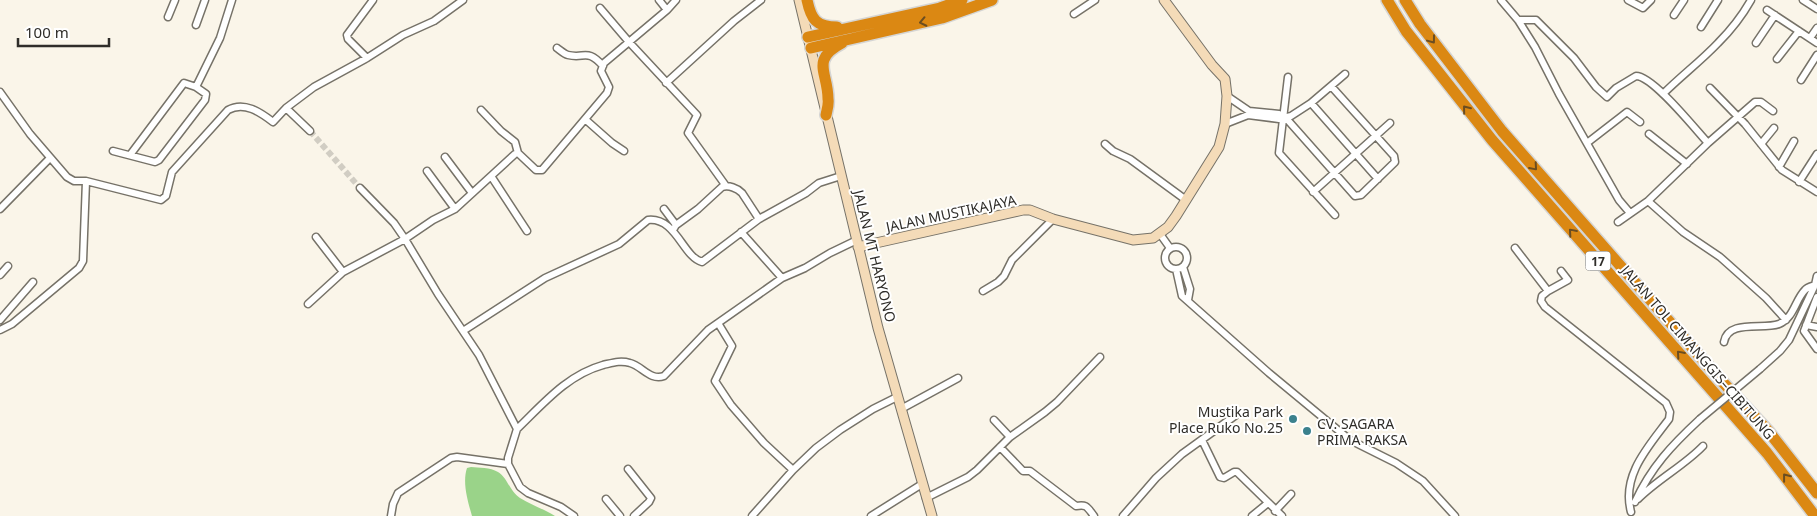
<svg xmlns="http://www.w3.org/2000/svg" width="1817" height="516" viewBox="0 0 1817 516" font-family="'Noto Sans',sans-serif">
	<style>
		.water { fill: #9ad389 }
		.lines { fill: none; stroke-linecap: round; stroke-linejoin: round }
		.street-tunnel { stroke: #d1cdc3; stroke-width: 6; stroke-dasharray: 6 3; stroke-linecap: butt }
		.street-casing { stroke: #767268; stroke-width: 9 }
		.secondary-casing { stroke: #767268; stroke-width: 11 }
		.highway-casing { stroke: #d5d5d4; stroke-width: 14 }
		.street { stroke: #fff; stroke-width: 6 }
		.secondary { stroke: #f4dbb8; stroke-width: 9 }
		.highway { stroke: #db8813; stroke-width: 11 }
		.street-bridge-casing { stroke: #767268; stroke-width: 9; stroke-linecap: butt }
		.street-bridge { stroke: #fff; stroke-width: 6 }
		.oneway { stroke: #6b4d21 }
		.poi-dot { fill: #3b818d; stroke: #fff; stroke-width: 2 }
		.labels { text-anchor: middle; dominant-baseline: central; stroke-width: 4; stroke-linejoin: round; paint-order: stroke }
		.shield { fill: #fff; stroke: #6d6c69; stroke-width: 1 }
		.shield-label { font-size: 12px; font-weight: bold; fill: #2f2d29 }
		.street-label { font-size: 14px; fill: #2f2d29; stroke: #fff }
		.poi-label { font-size: 14px; fill: #2f2d29; stroke: #fff; text-anchor: end }
	</style>
	<rect width="100%" height="100%" fill="#faf5e9"/>
	<path class="water" d="M471,467C479,468 490,467 498,472C507,477 510,492 520,498C531,505 544,509 555,516H472C468,502 462,483 467,468Z"/>
	<g class="lines">
		<path class="street-tunnel" d="M310,131L360,188"/>
		<defs>
			<path id="street" d="M659,0L667,10
				M1501,0L1518,20L1535,47L1559,94L1619,200L1630,213
				M1628,0L1643,8L1651,0
				M1803,0L1817,9
				M600,8L629,42L697,115L688,133L726,186
				M1767,10L1817,43
				M1074,14L1095,0
				M1674,15L1684,0
				M168,17L175,0
				M1518,20H1536L1574,58L1596,87L1607,97L1616,88L1636,76C1653,76 1695,129 1708,143
				M196,25L205,0
				M1701,27L1718,0
				M1810,38L1817,28
				M1756,43L1775,15
				M557,48C560,50 564,54 568,55C585,59 587,48 603,66
				M367,58L348,39L347,35L373,0
				M1777,59L1799,31
				M1288,77L1279,153L1335,215
				M1801,80L1817,55
				M666,83L734,21L761,0
				M196,87L220,38L232,0
				M1710,88L1745,124L1782,170L1817,192
				M0,92L30,134L67,177L74,181H86L161,200L166,196L172,172L228,110C244,101 260,112 273,122L286,108L314,87L367,58L403,35L434,21L463,0
				M1663,94C1681,76 1701,61 1718,43C1731,30 1742,16 1751,0
				M1227,96L1249,111L1279,114L1282,117
				M1311,103L1378,179
				M286,108L310,131
				M481,110L501,131L515,142L518,153
				M1285,117L1355,196L1361,195L1395,162L1394,156L1331,86
				M586,120L612,143L624,151
				M1225,124L1248,115L1279,119L1291,116L1311,103L1345,74
				M1649,134L1687,164
				M1587,143L1627,112L1640,122
				M1105,144L1113,151L1130,159L1186,200
				M1761,144L1774,128
				M113,151L155,162L159,160L205,100L206,94L196,87L184,83L130,155
				M445,157L472,193
				M1779,167L1794,141
				M427,171L455,209
				M491,176L527,231
				M1799,182L1817,154
				M360,188L394,223L405,239L438,294L479,355L517,429L508,458V464L520,487L528,493L561,507L574,516
				M1313,192L1390,123
				M1648,201L1683,232L1720,257L1766,298L1786,320
				M0,209L50,158
				M664,209L676,225
				M1618,222L1648,201L1708,143L1755,102H1761L1773,111
				M673,230L676,225L698,209L722,187C729,185 737,188 742,193L759,219
				M741,232L782,278
				M1160,234L1170,248
				M316,237L343,272
				M1165 258a11 11 0 1 1 22 0a11 11 0 1 1-22 0Z
				M1515,248L1548,291L1568,280L1561,271
				M1183,267L1190,289L1188,300
				M1176,269L1182,296L1269,373L1350,440L1396,463L1423,481L1455,516
				M0,275L8,266
				M983,291L998,282L1004,276L1012,260L1053,219
				M1548,291L1542,296L1541,301L1545,307L1666,403L1670,412L1669,419C1649,446 1621,475 1631,512
				M1817,297L1804,331L1817,349
				M308,304L343,272L405,239L433,220L455,209L515,154L518,153L536,170H542L607,93L609,87L601,71L604,63L667,10L676,0
				M0,320L33,282
				M718,323L732,346L715,381L731,405L764,443L793,470
				M1806,325L1817,327
				M0,330L12,324L79,268L83,261L86,181
				M463,331L545,278L619,244L648,220C676,217 683,257 702,262L759,219L806,193L819,183L841,176
				M1724,342C1728,319 1763,330 1779,324C1794,318 1795,300 1805,290C1807,287 1812,286 1815,285L1817,276
				M1760,369L1780,351L1789,340L1815,285
				M901,409L958,378
				M994,420L1010,437
				M517,429C543,404 567,375 603,365C612,363 620,360 630,363C642,366 650,381 664,376L708,330L782,278L805,268L830,253L857,240
				M1202,440L1220,477L1224,478L1234,472H1237L1282,516
				M1000,447L1023,471H1030L1076,506C1087,504 1087,507 1094,516
				M628,469L651,498L649,502L634,516
				M926,498L968,477L977,470L1010,437L1045,412L1057,402L1100,357
				M606,499L620,516
				M1638,499C1658,479 1685,465 1703,446
				M1635,502C1651,467 1672,445 1700,419
				M1275,511L1291,494
				M391,516L393,504L398,493L451,458L457,457L508,464
				M752,516L793,470L816,448L840,430L873,409L897,397
				M871,516L922,484
				M1123,516L1156,478L1182,454L1236,415
				M1252,516L1268,503"/>
			<path id="secondary" d="M799,0L878,328L932,516
				M858,247L1023,210H1030L1053,219L1133,240L1153,238L1168,227L1176,216L1219,147L1225,124L1227,96L1225,79L1212,65L1164,0"/>
			<path id="highway" d="M807,0C811,19 816,27 837,27
				M1387,0L1406,31L1492,140L1767,453L1815,516
				M1405,0L1420,24L1502,131L1718,377L1769,432L1817,493
				M808,37L940,8L962,0
				M811,48L942,18L992,0
				M826,115C827,110 829,104 828,99C828,72 810,60 842,43"/>
		</defs>
		<use href="#street" class="street-casing"/>
		<use href="#secondary" class="secondary-casing"/>
		<use href="#highway" class="highway-casing"/>
		<use href="#street" class="street"/>
		<use href="#secondary" class="secondary"/>
		<use href="#highway" class="highway"/>
		<defs>
			<path id="street-bridge" d="M1700,419L1760,369"/>
		</defs>
		<use href="#street-bridge" class="street-bridge-casing"/>
		<use href="#street-bridge" class="street-bridge"/>
	</g>
	<defs><path id="oneway-chevron" d="M-2-3.5L2.5 0L-2 3.5" fill="none" stroke-width="1.6" stroke-linecap="round" stroke-linejoin="round" transform="scale(1.25)"/></defs>
	<g class="oneway">
		<use href="#oneway-chevron" transform="translate(923 22) rotate(168)"/>
		<use href="#oneway-chevron" transform="translate(1432 40) rotate(53)"/>
		<use href="#oneway-chevron" transform="translate(1466 109) rotate(-129)"/>
		<use href="#oneway-chevron" transform="translate(1534 167) rotate(49)"/>
		<use href="#oneway-chevron" transform="translate(1572 232) rotate(-131)"/>
		<use href="#oneway-chevron" transform="translate(1680 354) rotate(-131)"/>
		<use href="#oneway-chevron" transform="translate(1786 477) rotate(-128)"/>
	</g>
	<g class="poi-dot">
		<circle cx="1293" cy="419" r="5"/>
		<circle cx="1307" cy="431" r="5"/>
	</g>
	<g class="labels">
		<rect class="shield" x="1585.5" y="251.5" width="25" height="19" rx="4"/>
		<g class="shield-label">
			<text x="1598" y="261">17</text>
		</g>
		<g class="street-label">
			<text transform="translate(951 213) rotate(-12)">JALAN MUSTIKAJAYA</text>
			<text transform="translate(875 256) rotate(76)">JALAN MT HARYONO</text>
			<text transform="translate(1698 352) rotate(49)">JALAN TOL CIMANGGIS–CIBITUNG</text>
		</g>
		<g class="poi-label">
			<text x="1283" y="411">Mustika Park<tspan x="1283" dy="16">Place Ruko No.25</tspan></text>
			<text x="1317" y="423" text-anchor="start">CV. SAGARA<tspan x="1317" dy="16">PRIMA RAKSA</tspan></text>
		</g>
	</g>
	<path d="M18 38v8h91v-8" fill="none" stroke="#2f2d29" stroke-width="2.5"/>
	<text x="25" y="38" font-size="15" fill="#2f2d29" stroke="#ffffff" stroke-width="4" paint-order="stroke">100 m</text>
</svg>
